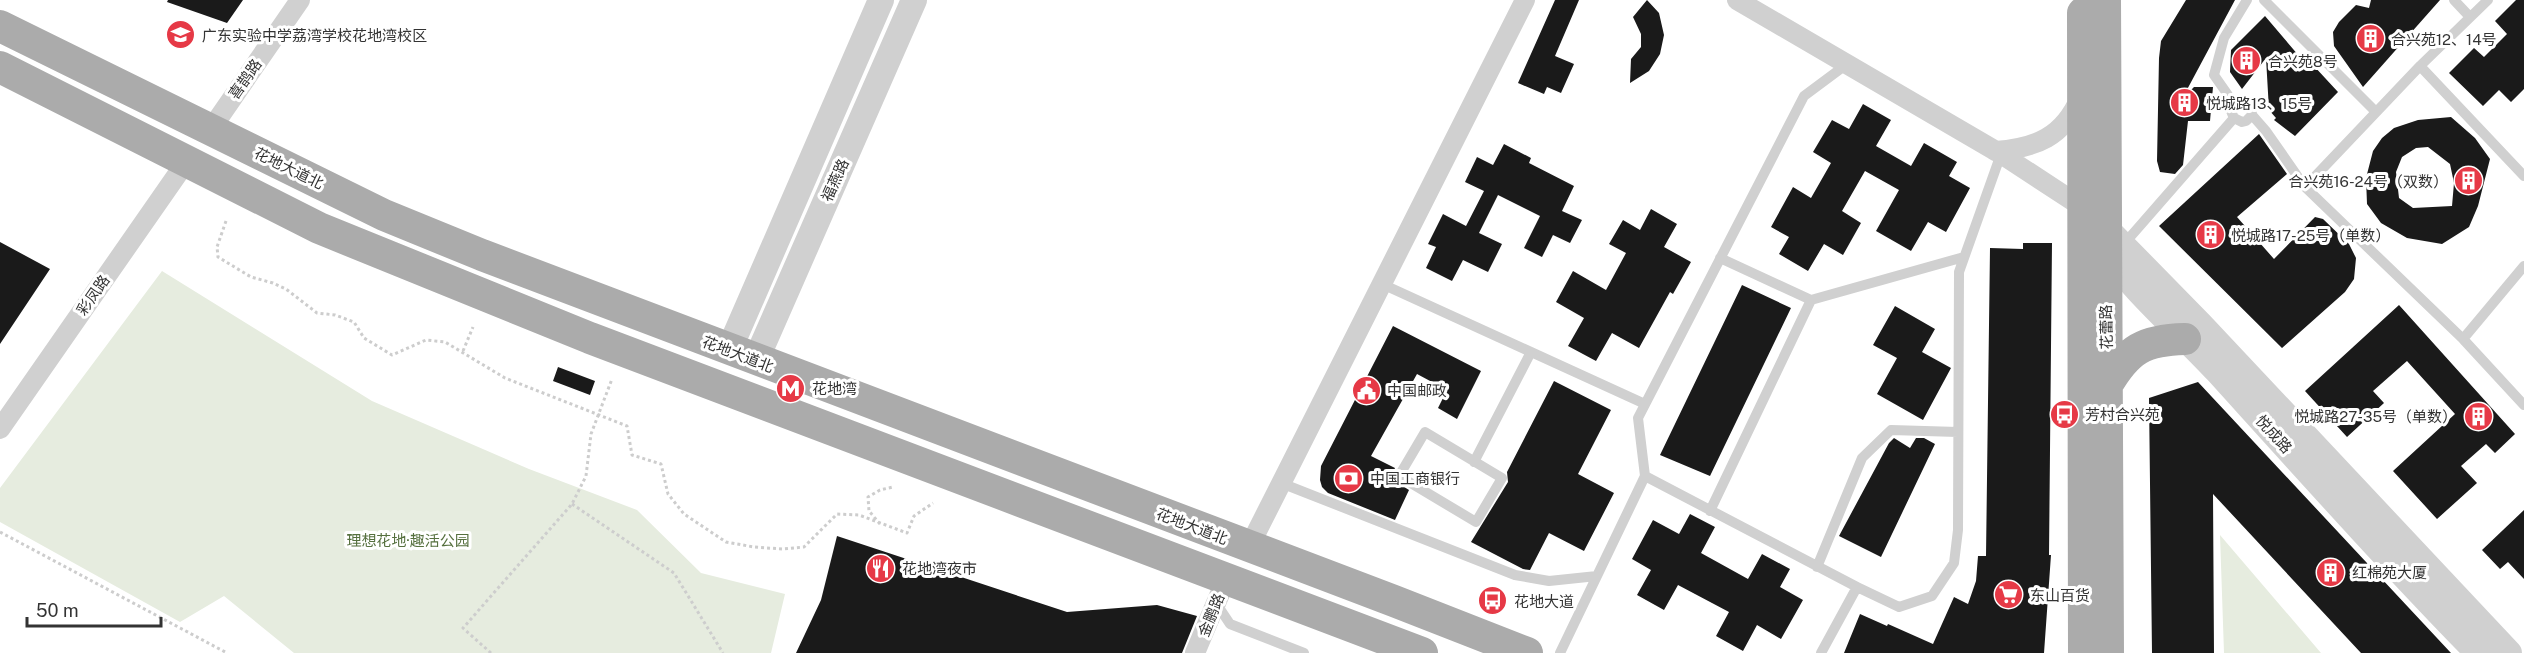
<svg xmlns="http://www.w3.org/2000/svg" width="2524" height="653" viewBox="0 0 2524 653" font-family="'Public Sans','Noto Sans SC',sans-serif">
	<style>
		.green { fill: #e6ecdf }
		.building { fill: #1a1a1a; fill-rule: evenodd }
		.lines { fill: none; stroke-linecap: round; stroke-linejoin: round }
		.path { stroke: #cdcdcd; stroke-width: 3; stroke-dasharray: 3 3; stroke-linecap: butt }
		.service { stroke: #d0d0d0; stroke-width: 10 }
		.minor { stroke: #d0d0d0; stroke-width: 20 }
		.tertiary { stroke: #d0d0d0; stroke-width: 26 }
		.primary { stroke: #ababab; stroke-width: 32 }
		.labels { text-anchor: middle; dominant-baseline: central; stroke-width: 6; stroke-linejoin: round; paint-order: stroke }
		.poi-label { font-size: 15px; fill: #333; stroke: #fff; text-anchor: start }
		.street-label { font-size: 15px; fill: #333; stroke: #fff }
		.park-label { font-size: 15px; fill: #56703f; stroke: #fff }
	</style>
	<rect width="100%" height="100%" fill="#fff"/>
	<path class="green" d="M162,271L372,401L529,469L637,510L701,573L785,594L771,653H294L224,596L180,622L0,522V488Z
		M2220,535L2321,653H2224Z"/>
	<path class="building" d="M168,0H243L227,23L167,2Z
		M1555,0H1579L1555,56L1574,64L1561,93L1547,87L1544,94L1518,83Z
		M1647,0L1659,13L1664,35L1660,54L1649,71L1630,83L1631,59L1641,47V34L1633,17Z
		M2186,0H2235L2182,99L2194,87H2213L2210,121H2188L2183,165L2175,174L2160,172L2157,161L2159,58L2161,41Z
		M2371,0H2440L2363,87L2334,46L2333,32L2339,22L2356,5L2369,8Z
		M2516,0H2524V89L2511,102L2499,90L2483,106L2449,73L2474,48L2484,57L2507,34L2495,21Z
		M2265,16L2299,56L2301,52L2338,92L2295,136L2274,120L2276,118L2269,110L2266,58L2242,89L2230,72L2231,50Z
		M1863,104L1891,120L1876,146L1911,166L1924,143L1957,162L1949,176L1970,188L1946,232L1928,222L1911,251L1876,231L1899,190L1865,171L1842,211L1861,223L1843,255L1824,244L1808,271L1779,254L1789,237L1771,227L1793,187L1811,198L1831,163L1813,152L1832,120L1849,129Z
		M2451,117L2475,138L2490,159L2478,206L2469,227L2442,244L2407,238L2381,223L2367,204L2366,178L2373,151L2382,138L2394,128L2418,120ZM2428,147L2450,164L2454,183L2452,206L2413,208L2399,198L2396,172L2402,157L2416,148Z
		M2259,134L2287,174L2237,217L2274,259L2315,217L2323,219L2349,244L2356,258L2354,279L2345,292L2282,348L2159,226Z
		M1504,144L1531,158L1529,163L1574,186L1562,211L1582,220L1570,243L1553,235L1542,257L1524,248L1540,216L1498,195L1479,233L1502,244L1488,272L1463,260L1452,281L1426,268L1436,247L1428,244L1443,214L1466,226L1484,191L1465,182L1477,157L1493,165Z
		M1651,209L1677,224L1664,247L1691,262L1673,294L1670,292L1639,348L1612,333L1596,361L1568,346L1584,318L1556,302L1573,271L1606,290L1626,253L1609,244L1623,220L1640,230Z
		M0,242L50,269L0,344Z
		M2023,243H2052L2049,555H2051L2044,653H1844L1860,614L1887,626L1888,624L1933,644L1954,597L1968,604L1976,581L1978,556H1986L1990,248L2023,249Z
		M1742,285L1791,308L1710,476L1660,455Z
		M2399,305L2515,434L2495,453L2486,444L2461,466L2477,483L2437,519L2393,471L2455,414L2407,361L2373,391L2384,403L2347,437L2305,391Z
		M1895,306L1935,329L1922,352L1951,368L1923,420L1877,394L1897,358L1873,345Z
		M1393,326L1481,371L1457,419L1438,408L1447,390L1417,374L1371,456L1395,468L1392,475L1393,480L1409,490L1395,520L1328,493L1322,487L1320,480L1321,466Z
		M558,367L595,381L590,395L553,381Z
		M1554,381L1611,410L1578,474L1614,493L1584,551L1549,533L1530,570L1523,569L1471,542L1508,482L1507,472Z
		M2198,382L2451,653H2361L2213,494L2214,653H2152L2149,398Z
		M1894,438L1910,448L1916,438H1924L1935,444L1881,557L1839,536L1889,443Z
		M2524,510V579L2508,562L2500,569L2482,550Z
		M1690,514L1715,527L1701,553L1748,579L1762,554L1790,569L1780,587L1803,600L1781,639L1757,625L1743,651L1716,636L1729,612L1678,585L1664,610L1637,595L1651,570L1632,559L1653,520L1679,534Z
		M837,536L1067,612L1157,605L1197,616L1182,653H796L821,600Z"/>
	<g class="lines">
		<path class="path" d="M226,221L217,247L218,257L251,277L273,283L286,289L317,313L335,315L354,322L364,338L392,355L426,340L445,342L505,378L627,426L632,455L661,464L668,494L684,514L726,542L754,547L782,549L804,547L837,514L859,515L907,533L914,516L933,503
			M463,351L473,327
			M572,504L674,573L723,653
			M880,524L869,511L868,497L880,490L893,487
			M0,532L227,653
			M491,653L463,628L572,504L586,476L591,434L612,379"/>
		<path class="service" d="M2264,0L2376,112
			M2454,0L2470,17
			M2420,66L2524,176
			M2228,95L2214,75L2224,38L2247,0
			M2252,115L2246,121L2242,122L2234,118L2231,111L2239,100H2245L2251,104L2252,115L2266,131L2305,187L2463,339L2524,405
			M2305,187L2420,66L2488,0
			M2124,244L2234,118
			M1720,258L1811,300L1964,257
			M1382,284L1645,404
			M2463,339L2524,266
			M1425,432L1502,478L1476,522L1399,476Z
			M1474,462L1531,352
			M1645,476L1857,587L1899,607L1932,596L1954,563L1958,530L1959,272L2001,154
			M1281,483L1515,575L1549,581L1597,576
			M1710,511L1811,300
			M1817,567L1862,458L1891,430L1958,432
			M1216,603L1230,624L1304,653
			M1560,653L1645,476L1638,418L1804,96L1847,64
			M1821,653L1857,587"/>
		<path class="minor" d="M1737,0L2001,154L2082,207
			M211,129L300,0
			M1995,151C2036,148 2063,137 2080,98
			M0,429L186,162
			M1249,547L1525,0
			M1195,653L1227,577"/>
		<path class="tertiary" d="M2096,218L2201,325L2509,653
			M2101,245C2134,292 2179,330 2218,372C2304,467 2389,562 2478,653
			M729,350L881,0
			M756,360L914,0"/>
		<path class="primary" d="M2105,0C2104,218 2109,435 2108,653
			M2083,13L2084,653
			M0,26L384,215L482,255L1394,601L1527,653
			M0,67L319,228L590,338L1422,653
			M2107,385C2128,349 2144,340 2185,339"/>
	</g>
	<defs>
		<symbol id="school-disc" viewBox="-11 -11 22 22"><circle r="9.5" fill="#e63946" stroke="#fff"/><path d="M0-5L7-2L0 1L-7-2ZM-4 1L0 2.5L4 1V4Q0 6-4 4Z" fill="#fff"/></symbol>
		<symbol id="building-disc" viewBox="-11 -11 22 22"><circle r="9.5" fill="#e63946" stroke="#fff"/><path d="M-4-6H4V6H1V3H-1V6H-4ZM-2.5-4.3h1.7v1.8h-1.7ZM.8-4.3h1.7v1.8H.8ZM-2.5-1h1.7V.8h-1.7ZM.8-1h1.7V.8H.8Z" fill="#fff"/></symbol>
		<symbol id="metro-disc" viewBox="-11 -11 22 22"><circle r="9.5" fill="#e63946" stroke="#fff"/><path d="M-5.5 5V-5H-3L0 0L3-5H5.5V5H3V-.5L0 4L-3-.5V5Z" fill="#fff"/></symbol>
		<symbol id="civic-disc" viewBox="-11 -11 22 22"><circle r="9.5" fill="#e63946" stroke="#fff"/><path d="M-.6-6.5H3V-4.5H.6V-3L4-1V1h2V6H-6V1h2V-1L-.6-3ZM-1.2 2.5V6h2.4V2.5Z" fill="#fff"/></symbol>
		<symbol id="bus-disc" viewBox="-11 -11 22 22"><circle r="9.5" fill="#e63946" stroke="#fff"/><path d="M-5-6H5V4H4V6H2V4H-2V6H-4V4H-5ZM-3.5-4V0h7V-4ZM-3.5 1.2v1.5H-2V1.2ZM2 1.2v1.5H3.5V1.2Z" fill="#fff"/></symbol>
		<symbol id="bank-disc" viewBox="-11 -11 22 22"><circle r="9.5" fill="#e63946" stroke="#fff"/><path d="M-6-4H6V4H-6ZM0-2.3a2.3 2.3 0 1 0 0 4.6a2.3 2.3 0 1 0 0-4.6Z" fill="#fff"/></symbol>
		<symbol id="restaurant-disc" viewBox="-11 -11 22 22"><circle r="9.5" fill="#e63946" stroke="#fff"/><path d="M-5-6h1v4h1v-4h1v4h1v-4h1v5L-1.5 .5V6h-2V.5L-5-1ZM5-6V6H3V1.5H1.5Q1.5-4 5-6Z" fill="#fff"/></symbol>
		<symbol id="supermarket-disc" viewBox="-11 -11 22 22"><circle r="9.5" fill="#e63946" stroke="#fff"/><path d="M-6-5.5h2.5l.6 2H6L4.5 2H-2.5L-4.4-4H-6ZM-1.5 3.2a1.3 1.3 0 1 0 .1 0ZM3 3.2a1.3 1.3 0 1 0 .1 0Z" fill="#fff"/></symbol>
	</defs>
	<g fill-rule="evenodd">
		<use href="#school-disc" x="164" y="18" width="33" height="33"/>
		<use href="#building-disc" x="2354" y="22" width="33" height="33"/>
		<use href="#building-disc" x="2230" y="44" width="33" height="33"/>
		<use href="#building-disc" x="2168" y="86" width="33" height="33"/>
		<use href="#building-disc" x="2452" y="164" width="33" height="33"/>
		<use href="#building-disc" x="2194" y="218" width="33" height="33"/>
		<use href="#metro-disc" x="774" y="372" width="33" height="33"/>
		<use href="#civic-disc" x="1350" y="374" width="33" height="33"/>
		<use href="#bus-disc" x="2048" y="398" width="33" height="33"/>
		<use href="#building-disc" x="2462" y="400" width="33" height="33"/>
		<use href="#bank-disc" x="1332" y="462" width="33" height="33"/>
		<use href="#restaurant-disc" x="864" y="552" width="33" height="33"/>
		<use href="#building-disc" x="2314" y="556" width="33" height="33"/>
		<use href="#supermarket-disc" x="1992" y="578" width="33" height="33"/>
		<use href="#bus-disc" x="1476" y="584" width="33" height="33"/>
	</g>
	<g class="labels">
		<g class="poi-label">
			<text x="202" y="35">广东实验中学荔湾学校花地湾校区</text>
			<text x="2391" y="39">合兴苑12、14号</text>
			<text x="2268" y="61">合兴苑8号</text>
			<text x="2206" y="103">悦城路13、15号</text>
			<text x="2448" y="181" text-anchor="end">合兴苑16-24号（双数）</text>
			<text x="2231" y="235">悦城路17-25号（单数）</text>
			<text x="812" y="388">花地湾</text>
			<text x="1387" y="390">中国邮政</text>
			<text x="2085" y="414">芳村合兴苑</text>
			<text x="2457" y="416" text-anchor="end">悦城路27-35号（单数）</text>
			<text x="1370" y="478">中国工商银行</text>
			<text x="902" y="568">花地湾夜市</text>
			<text x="2352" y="572">红棉苑大厦</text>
			<text x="2030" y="595">东山百货</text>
			<text x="1514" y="601">花地大道</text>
		</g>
		<g class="street-label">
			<text transform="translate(245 79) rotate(-55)">喜鹊路</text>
			<text transform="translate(289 168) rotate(26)">花地大道北</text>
			<text transform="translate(835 180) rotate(-66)">福燕路</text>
			<text transform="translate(93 295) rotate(-55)">彩凤路</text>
			<text transform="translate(2106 327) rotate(-91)">花蕾路</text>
			<text transform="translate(738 354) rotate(21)">花地大道北</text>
			<text transform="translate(2274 434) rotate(48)">悦成路</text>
			<text transform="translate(1192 526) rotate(21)">花地大道北</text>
			<text transform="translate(1211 615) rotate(-68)">金鹏路</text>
		</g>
		<g class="park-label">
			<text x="408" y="540">理想花地·趣活公园</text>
		</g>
	</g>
	<path d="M27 617v9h134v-9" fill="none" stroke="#333333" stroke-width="3"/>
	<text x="36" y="617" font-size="18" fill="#333333" stroke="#ffffff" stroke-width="4.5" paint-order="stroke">50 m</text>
</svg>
